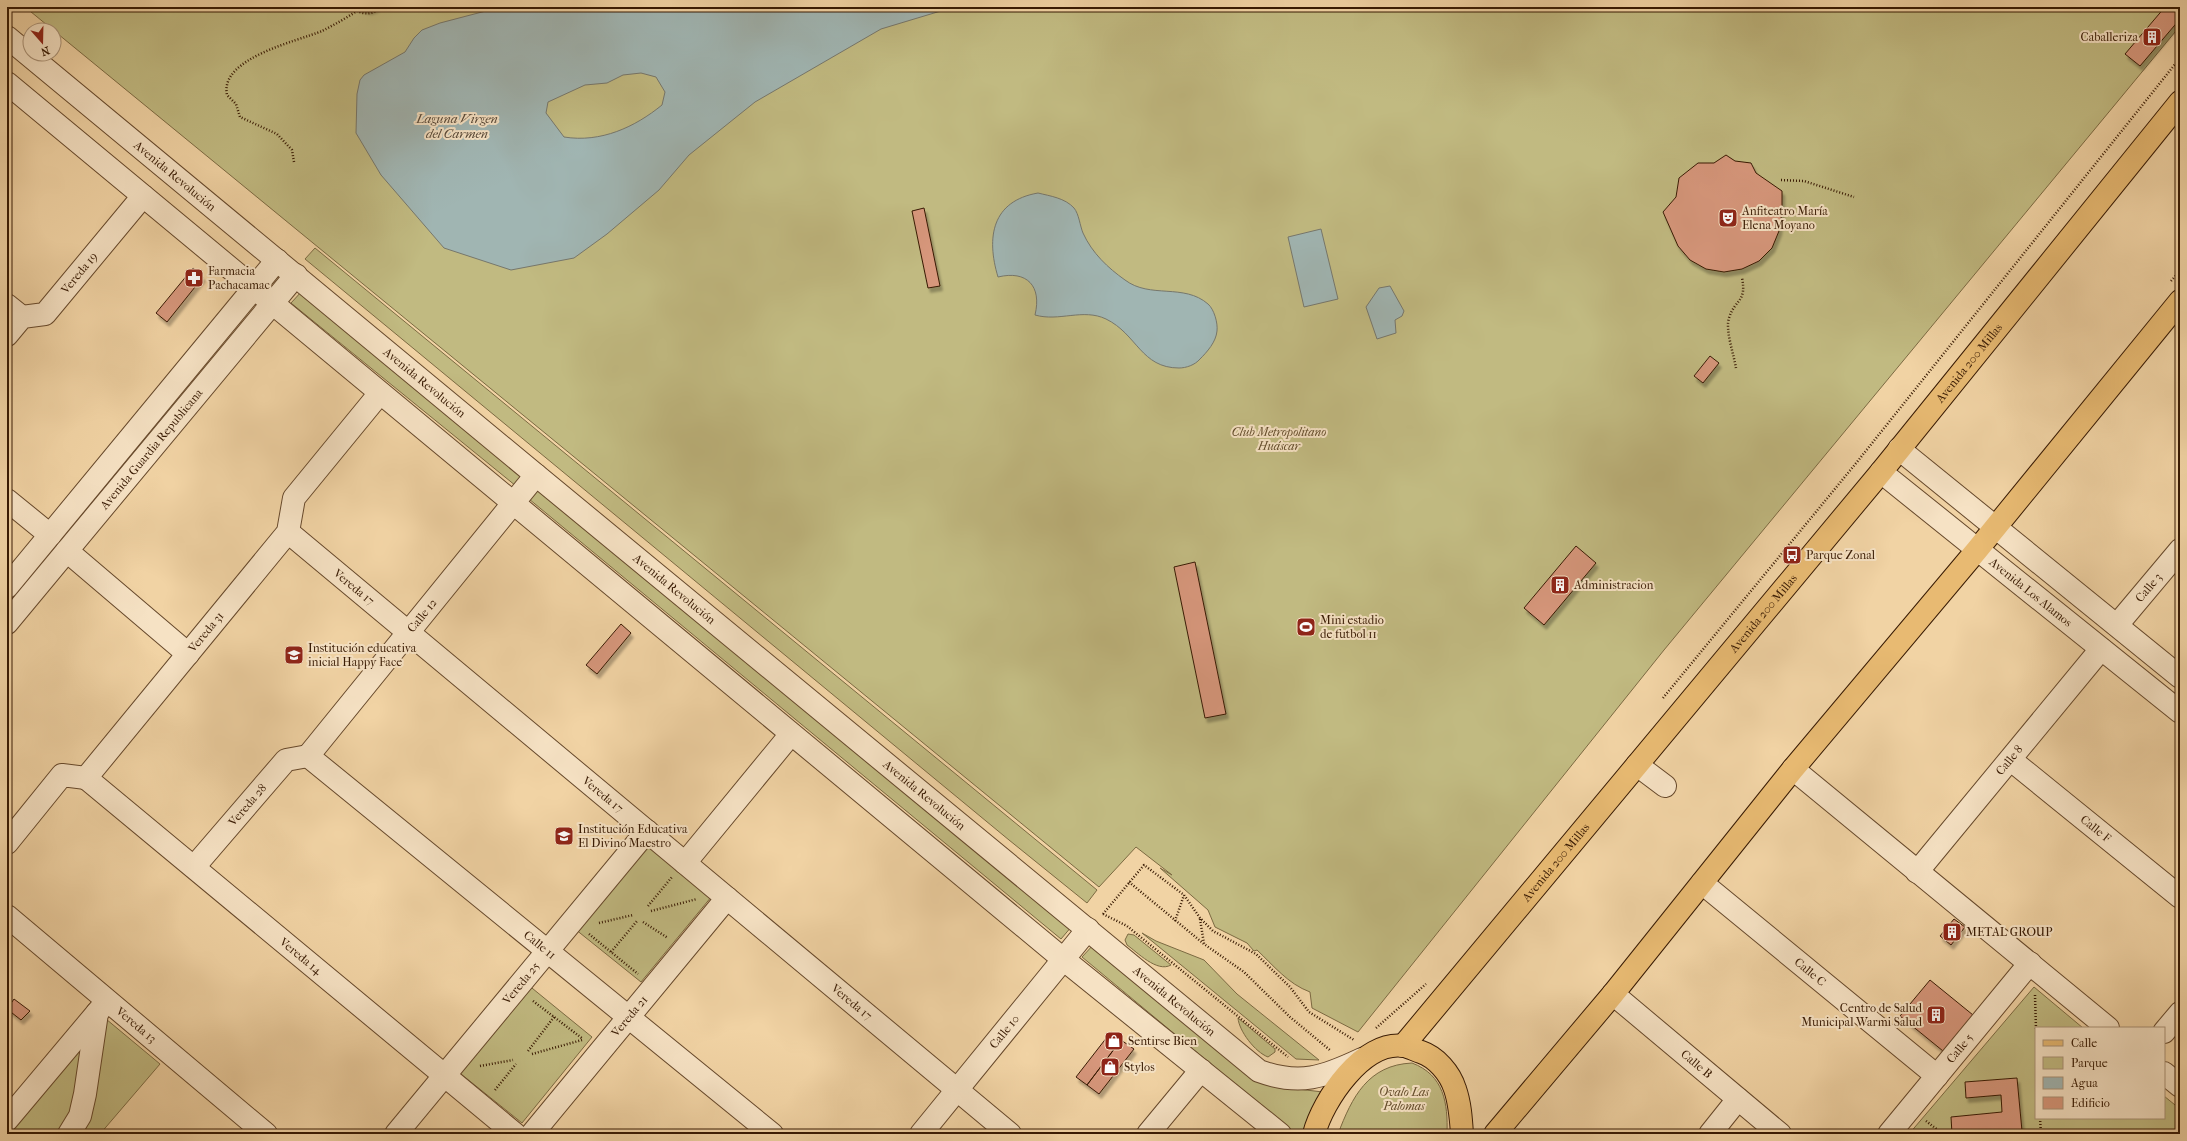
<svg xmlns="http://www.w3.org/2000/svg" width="2187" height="1141" viewBox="0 0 2187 1141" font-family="'IM FELL French Canon',serif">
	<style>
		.green { fill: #c1ba81; stroke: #7c6a42 }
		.water { fill: #a0b5b2; stroke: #76776c; fill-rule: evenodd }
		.building { fill: #d7977b; stroke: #381a03; filter: url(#shadow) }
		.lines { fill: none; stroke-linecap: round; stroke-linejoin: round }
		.minor-casing { stroke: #66482b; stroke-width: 24 }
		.major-casing { stroke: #381a03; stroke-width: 24 }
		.path { stroke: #381a03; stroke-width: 2.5; stroke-dasharray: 1 2; stroke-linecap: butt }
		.minor { stroke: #f6e2c4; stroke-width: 22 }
		.major { stroke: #e8ba72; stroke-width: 22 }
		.labels { text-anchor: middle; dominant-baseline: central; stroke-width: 4; stroke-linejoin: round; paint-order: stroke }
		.poi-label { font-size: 12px; fill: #381a03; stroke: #f6e2c4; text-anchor: start }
		.street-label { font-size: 12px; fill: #381a03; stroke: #f6e2c4 }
		.park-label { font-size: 12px; font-style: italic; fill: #614a29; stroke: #f6e2c4 }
		.water-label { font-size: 13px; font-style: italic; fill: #574838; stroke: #f6e2c4 }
	</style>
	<defs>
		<filter id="shadow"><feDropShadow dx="2.5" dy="4.5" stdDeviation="1" flood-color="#0004"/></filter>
	</defs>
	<rect width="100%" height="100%" fill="#f1d3a4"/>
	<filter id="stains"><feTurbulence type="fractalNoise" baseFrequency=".005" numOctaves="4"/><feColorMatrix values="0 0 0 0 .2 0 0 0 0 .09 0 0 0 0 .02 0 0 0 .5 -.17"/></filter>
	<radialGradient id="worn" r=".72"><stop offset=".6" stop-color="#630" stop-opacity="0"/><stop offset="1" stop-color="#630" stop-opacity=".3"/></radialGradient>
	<path class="green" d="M25,7H2180V26L1664,650L1358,1032L1312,1008L1310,992C1288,984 1273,965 1257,950L1254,951L1247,943L1215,927L1208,910L1160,868L1172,875L1136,847L1099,887Z
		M315,248L1097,890L1087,903L1009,840L305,259Z
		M302,291L526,474L516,486L291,303Z
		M541,488L1072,926L1061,939L529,499Z
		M646,843L712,896L641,982L575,929Z
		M1142,933L1156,941L1204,960L1237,994L1319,1060L1296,1059Z
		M1128,934L1134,935L1171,965C1157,973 1137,952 1127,945L1125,940Z
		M1094,944L1289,1088L1323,1092L1310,1134H1295L1082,957Z
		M527,984L592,1037L522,1123L456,1070Z
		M2034,987L2083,1028H2036V1118H2164V1096L2180,1109V1134H1909Z
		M1238,1018L1275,1049V1052L1268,1057C1255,1052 1239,1031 1238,1018Z
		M106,1019L160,1064L100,1134H9Z
		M1412,1063C1444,1075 1448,1103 1447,1134H1338C1352,1097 1368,1065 1412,1063Z"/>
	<path class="water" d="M501,7H954L881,29L755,102L689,155L659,190L607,234L574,258L511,270L444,248L381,175L356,133L357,94L360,80L364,75L405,52L414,38L422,30L440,23ZM641,73L656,77L665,92L662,105C635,127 601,143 564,137L546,113L548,102L585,85L607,83L623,75Z
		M1038,193C1050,196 1065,198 1074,208C1079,214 1080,226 1083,233C1092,253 1108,268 1125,280C1150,299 1184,283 1208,304C1214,309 1218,323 1217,331C1216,342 1207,352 1200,359C1195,365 1186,368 1179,368C1141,368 1137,334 1106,319C1083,308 1059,322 1035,315C1042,286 1027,270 998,277C986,237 992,201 1038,193Z
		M1321,229L1338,299L1304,307L1288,237Z
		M1390,286L1404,311L1402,316L1395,320L1396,333L1377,339L1366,307L1379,288Z"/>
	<path class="building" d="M357,7H356H377L369,10Z
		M2165,7H2180V19L2140,66L2125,54Z
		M1726,155L1735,161L1751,163L1756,173L1782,191V212L1779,231L1772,248L1759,261L1742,269L1724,272L1706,269L1690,260L1678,246L1663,212L1676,197L1679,178L1698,163H1714Z
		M924,208L940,286L928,288L912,211Z
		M193,268L203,277L167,322L156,313Z
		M1710,356L1719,363L1703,383L1694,376Z
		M1576,546L1596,563L1544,625L1524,608Z
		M1195,562L1226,714L1205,718L1174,567Z
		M621,624L631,633L597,674L586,665Z
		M1954,919L1965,927L1951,945L1940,936Z
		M1930,980L1973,1015L1943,1051L1900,1016Z
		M14,999L30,1011L21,1020L7,1009Z
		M1111,1032L1121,1040L1087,1085L1076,1077Z
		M1121,1040L1134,1049L1099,1094L1087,1085Z
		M2017,1078L2022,1131L1952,1134L1951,1117L2002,1112L2001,1095L1966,1098L1965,1082Z"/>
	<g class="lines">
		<defs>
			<g id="minor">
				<path id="s1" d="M7,37L536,475L1259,1071C1300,1086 1324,1077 1362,1059"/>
				<path d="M7,83L1063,959L1280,1134"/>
				<path d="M7,305L22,317"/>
				<path id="s2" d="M7,335L22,317L45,314L143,196"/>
				<path d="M1899,449L2180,677"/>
				<path id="s3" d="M1881,472L2180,712"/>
				<path d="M7,500L50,535"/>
				<path id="s4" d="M288,532L1010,1134"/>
				<path d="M67,551L188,654"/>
				<path d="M7,587L277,260"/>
				<path id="s5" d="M7,623L296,275"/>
				<path id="s6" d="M2117,625L2180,550"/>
				<path id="s7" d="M308,756L772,1134"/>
				<path id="s8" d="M308,756L536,475"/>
				<path id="s9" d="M2011,760L2180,897"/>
				<path d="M1637,765L1665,786"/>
				<path d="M1793,769L2108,1028"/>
				<path id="s10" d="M86,778L515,1134"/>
				<path id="s11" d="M86,778L288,532L294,498L380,393"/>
				<path d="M7,843L62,775L86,778"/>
				<path d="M685,863L791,734"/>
				<path id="s12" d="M194,867L286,760L308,756"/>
				<path id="s13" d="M1917,872L2101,649"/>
				<path id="s14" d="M1702,883L1937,1076"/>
				<path id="s15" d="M7,916L266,1134"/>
				<path id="s16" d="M1613,994L1780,1134"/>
				<path d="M2164,1032L2180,1013"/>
				<path d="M2164,1073L2180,1086"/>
				<path d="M7,1120L107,1001"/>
				<path d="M69,1134L80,1116L85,1094L97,1013"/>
				<path id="s17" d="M396,1134L647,831"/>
				<path id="s18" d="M532,1134L727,898"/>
				<path id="s19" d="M921,1134L1088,929"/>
				<path d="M1148,1134L1201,1070"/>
				<path d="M1710,1134L1738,1099"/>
				<path id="s20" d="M1889,1134L2030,963"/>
			</g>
			<g id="major">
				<path id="s21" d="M1403,1046L1881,472L2180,102"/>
				<path d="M1314,1134C1323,1100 1363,1040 1404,1046C1409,1047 1415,1050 1421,1052C1436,1057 1450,1073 1455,1089C1460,1103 1461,1119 1462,1134"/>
				<path d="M1495,1134L1613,994L1793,769L1977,550L2180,301"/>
			</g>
		</defs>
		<use href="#minor" class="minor-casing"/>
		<use href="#major" class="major-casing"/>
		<path class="path" d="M352,7C361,15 372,16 381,7
			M294,162L292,150L277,134L240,117L236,104L227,95C219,58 298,41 322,31C334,25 346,18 357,11
			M1781,180L1804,181L1854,197
			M2171,281L2180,271
			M1736,368C1734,355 1725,330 1729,318C1735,299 1747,302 1742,278
			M1663,698L1857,462L2180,58
			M1129,882L1204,944L1244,972L1290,1017L1331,1051
			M648,906L672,877
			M651,911L697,899
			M1103,914L1127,926L1288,1057
			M1103,914L1144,865L1184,895L1200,918L1213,931L1256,954L1290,987L1309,1012L1354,1040
			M1200,919L1204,944
			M1175,921L1184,895
			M643,922L668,938
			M599,923L633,915
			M589,934L638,974
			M611,952L637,921
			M2035,995L2036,1029
			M533,1001L583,1039
			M1376,1028L1426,984
			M528,1051L554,1017
			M532,1054L582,1040
			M480,1066L513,1060
			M495,1090L516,1064
			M2040,1118L2041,1134
			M1926,1121L1943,1134"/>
		<use href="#minor" class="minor"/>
		<use href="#major" class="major"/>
	</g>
	<defs>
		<symbol id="building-square" viewBox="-11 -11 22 22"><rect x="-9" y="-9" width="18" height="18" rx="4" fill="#8f2418" stroke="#f6e2c4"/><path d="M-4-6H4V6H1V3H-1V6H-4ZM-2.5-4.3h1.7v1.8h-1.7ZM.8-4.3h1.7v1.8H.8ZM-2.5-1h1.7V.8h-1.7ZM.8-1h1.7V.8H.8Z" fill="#fff"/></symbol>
		<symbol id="theatre-square" viewBox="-11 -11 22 22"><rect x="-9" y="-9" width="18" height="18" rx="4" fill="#8f2418" stroke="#f6e2c4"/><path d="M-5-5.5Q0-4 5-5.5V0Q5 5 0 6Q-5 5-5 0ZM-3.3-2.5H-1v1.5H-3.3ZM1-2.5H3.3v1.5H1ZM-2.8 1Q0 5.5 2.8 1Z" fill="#fff"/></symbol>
		<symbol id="pharmacy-square" viewBox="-11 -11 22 22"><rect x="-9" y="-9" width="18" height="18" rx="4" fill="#8f2418" stroke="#f6e2c4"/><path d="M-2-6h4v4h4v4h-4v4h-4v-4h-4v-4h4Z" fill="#fff"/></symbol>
		<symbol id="bus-square" viewBox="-11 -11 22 22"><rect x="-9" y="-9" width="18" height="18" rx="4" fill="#8f2418" stroke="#f6e2c4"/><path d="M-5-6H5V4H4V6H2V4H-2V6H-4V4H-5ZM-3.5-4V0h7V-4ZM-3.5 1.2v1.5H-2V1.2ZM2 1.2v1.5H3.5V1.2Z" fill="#fff"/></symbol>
		<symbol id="stadium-square" viewBox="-11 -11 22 22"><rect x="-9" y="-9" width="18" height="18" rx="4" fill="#8f2418" stroke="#f6e2c4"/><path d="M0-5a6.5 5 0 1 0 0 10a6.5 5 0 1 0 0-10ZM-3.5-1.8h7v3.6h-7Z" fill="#fff"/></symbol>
		<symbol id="school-square" viewBox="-11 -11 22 22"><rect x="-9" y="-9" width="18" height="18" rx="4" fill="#8f2418" stroke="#f6e2c4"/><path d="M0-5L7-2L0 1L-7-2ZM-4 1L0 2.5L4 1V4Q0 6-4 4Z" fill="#fff"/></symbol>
		<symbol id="shop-square" viewBox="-11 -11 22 22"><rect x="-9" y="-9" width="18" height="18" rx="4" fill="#8f2418" stroke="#f6e2c4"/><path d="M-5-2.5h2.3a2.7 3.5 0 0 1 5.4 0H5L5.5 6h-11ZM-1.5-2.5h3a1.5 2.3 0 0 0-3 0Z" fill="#fff"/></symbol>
	</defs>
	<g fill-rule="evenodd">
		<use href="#building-square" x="2141" y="26" width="22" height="22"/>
		<use href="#theatre-square" x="1717" y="207" width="22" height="22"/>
		<use href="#pharmacy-square" x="183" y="267" width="22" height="22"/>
		<use href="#bus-square" x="1781" y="544" width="22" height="22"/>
		<use href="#building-square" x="1549" y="574" width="22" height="22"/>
		<use href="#stadium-square" x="1295" y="616" width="22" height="22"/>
		<use href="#school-square" x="283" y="644" width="22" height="22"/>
		<use href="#school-square" x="553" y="825" width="22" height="22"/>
		<use href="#building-square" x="1941" y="921" width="22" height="22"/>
		<use href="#building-square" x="1925" y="1004" width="22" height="22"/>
		<use href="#shop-square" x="1103" y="1030" width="22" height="22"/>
		<use href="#shop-square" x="1099" y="1056" width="22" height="22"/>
	</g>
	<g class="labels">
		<g class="poi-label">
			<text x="2138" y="37" text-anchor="end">Caballeriza</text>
			<text x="1742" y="211">Anfiteatro María<tspan x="1742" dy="14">Elena Moyano</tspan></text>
			<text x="208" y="271">Farmacia<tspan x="208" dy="14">Pachacamac</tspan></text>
			<text x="1806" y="555">Parque Zonal</text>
			<text x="1574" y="585">Administracion</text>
			<text x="1320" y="620">Mini estadio<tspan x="1320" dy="14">de futbol 11</tspan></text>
			<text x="308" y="648">Institución educativa<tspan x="308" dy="14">inicial Happy Face</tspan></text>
			<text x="578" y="829">Institución Educativa<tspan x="578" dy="14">El Divino Maestro</tspan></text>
			<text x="1966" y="932">METAL GROUP</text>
			<text x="1922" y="1008" text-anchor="end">Centro de Salud<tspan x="1922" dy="14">Municipal Warmi Salud</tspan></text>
			<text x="1128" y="1041">Sentirse Bien</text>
			<text x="1124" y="1067">Stylos</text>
		</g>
		<g class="street-label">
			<text stroke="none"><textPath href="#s1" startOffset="218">Avenida Revolución</textPath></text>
			<text stroke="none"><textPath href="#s2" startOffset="100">Vereda 19</textPath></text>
			<text stroke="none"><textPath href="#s21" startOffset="887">Avenida 200 Millas</textPath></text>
			<text stroke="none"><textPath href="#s1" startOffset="542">Avenida Revolución</textPath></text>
			<text stroke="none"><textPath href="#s5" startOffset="226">Avenida Guardia Republicana</textPath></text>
			<text stroke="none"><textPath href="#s4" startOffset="86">Vereda 17</textPath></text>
			<text stroke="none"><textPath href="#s6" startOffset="49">Calle 3</textPath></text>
			<text stroke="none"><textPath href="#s1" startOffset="866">Avenida Revolución</textPath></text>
			<text stroke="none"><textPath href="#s3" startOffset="192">Avenida Los Alamos</textPath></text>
			<text stroke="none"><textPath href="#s21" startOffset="563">Avenida 200 Millas</textPath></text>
			<text stroke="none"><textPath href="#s8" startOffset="181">Calle 12</textPath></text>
			<text stroke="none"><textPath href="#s11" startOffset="189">Vereda 31</textPath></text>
			<text stroke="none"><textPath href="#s13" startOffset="145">Calle 8</textPath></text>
			<text stroke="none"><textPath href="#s4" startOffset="410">Vereda 17</textPath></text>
			<text stroke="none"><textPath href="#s1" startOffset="1190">Avenida Revolución</textPath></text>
			<text stroke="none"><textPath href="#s12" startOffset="82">Vereda 28</textPath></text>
			<text stroke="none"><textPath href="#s9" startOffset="109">Calle F</textPath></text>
			<text stroke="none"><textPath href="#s21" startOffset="239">Avenida 200 Millas</textPath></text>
			<text stroke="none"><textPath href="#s7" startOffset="299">Calle 11</textPath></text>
			<text stroke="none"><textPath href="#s10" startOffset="279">Vereda 14</textPath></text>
			<text stroke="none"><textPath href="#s14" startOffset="140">Calle C</textPath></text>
			<text stroke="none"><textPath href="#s17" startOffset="196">Vereda 25</textPath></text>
			<text stroke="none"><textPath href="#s1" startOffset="1514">Avenida Revolución</textPath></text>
			<text stroke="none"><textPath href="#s4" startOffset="734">Vereda 17</textPath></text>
			<text stroke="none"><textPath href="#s18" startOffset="153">Vereda 21</textPath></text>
			<text stroke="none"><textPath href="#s15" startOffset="169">Vereda 13</textPath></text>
			<text stroke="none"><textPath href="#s19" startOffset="132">Calle 10</textPath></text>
			<text stroke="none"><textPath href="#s20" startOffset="111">Calle 5</textPath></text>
			<text stroke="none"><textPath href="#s16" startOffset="109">Calle B</textPath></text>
		</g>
		<g class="park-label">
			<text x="1279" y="432">Club Metropolitano<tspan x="1279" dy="14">Huáscar</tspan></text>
			<text x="1404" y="1092">Ovalo Las<tspan x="1404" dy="14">Palomas</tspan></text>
		</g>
		<g class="water-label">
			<text x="457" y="118">Laguna Virgen<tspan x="457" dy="15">del Carmen</tspan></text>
		</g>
	</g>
	<rect width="2187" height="1141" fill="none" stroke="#f1d3a4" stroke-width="24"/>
	<rect x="8" y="8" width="2171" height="1125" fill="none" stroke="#381a03" stroke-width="2"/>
	<rect x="12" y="12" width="2163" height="1117" fill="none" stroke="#381a03"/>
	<rect x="2035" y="1027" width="130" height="92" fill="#f6e2c4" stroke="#aa9277"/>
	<rect x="2043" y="1040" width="20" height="6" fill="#e8ba72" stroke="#aa9277"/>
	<text x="2071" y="1047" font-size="12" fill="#381a03">Calle</text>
	<rect x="2043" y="1057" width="20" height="12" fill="#c1ba81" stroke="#aa9277"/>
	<text x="2071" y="1067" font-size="12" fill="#381a03">Parque</text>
	<rect x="2043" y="1077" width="20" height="12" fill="#a0b5b2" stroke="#aa9277"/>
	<text x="2071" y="1087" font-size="12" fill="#381a03">Agua</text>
	<rect x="2043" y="1097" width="20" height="12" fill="#d7977b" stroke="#aa9277"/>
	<text x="2071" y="1107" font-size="12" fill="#381a03">Edificio</text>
	<g transform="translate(42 42) rotate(160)"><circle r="19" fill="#f6e2c4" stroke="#aa9277"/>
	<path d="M0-3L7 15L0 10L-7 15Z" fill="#8f2418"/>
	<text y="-6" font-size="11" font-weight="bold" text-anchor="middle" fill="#381a03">N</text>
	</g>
	<rect width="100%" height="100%" filter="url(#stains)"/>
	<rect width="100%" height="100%" fill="url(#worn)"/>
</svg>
